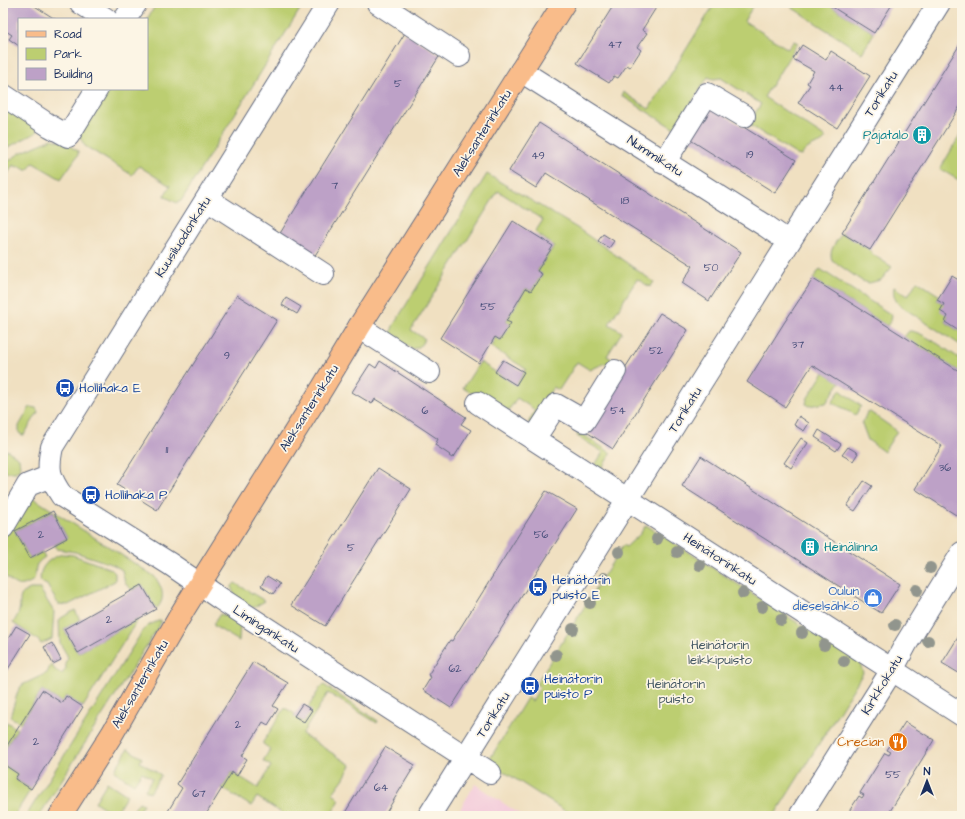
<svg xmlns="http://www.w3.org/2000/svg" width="965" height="819" viewBox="0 0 965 819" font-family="'Architects Daughter',sans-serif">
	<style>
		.built { fill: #f4cfdc }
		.green { fill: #bcce71; stroke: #6c7e68 }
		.building { fill: #bda1c7 }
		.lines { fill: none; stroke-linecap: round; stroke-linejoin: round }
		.minor-casing { stroke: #666d81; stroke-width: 24 }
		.major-casing { stroke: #666d81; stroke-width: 24 }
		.minor { stroke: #fff; stroke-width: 22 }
		.major { stroke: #f9bc8a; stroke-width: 22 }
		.tree { fill: #91958d }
		.labels { text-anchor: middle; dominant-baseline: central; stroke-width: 3.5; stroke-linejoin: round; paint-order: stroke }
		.number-label { font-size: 11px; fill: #444c78 }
		.street-label { font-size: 13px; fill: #1b2f5e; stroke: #fcf5e5 }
		.culture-label { font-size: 13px; fill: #0d838f; stroke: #fcf5e5; text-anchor: end }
		.transit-label { font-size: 13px; fill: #164399; stroke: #fcf5e5; text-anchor: start }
		.shop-label { font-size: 13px; fill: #366cbe; stroke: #fcf5e5; text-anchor: end }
		.park-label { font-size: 13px; fill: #435763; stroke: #fcf5e5 }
		.food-label { font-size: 13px; fill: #c56008; stroke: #fcf5e5; text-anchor: end }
	</style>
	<rect width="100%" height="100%" fill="#fcf5e5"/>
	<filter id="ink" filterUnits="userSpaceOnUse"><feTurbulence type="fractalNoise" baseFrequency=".025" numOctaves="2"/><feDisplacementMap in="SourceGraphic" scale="8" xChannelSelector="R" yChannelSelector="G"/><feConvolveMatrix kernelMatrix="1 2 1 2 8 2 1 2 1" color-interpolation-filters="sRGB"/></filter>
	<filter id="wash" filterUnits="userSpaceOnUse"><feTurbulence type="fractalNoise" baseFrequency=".012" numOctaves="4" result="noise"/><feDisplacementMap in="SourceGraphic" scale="16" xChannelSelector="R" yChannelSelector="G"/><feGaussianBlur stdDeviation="0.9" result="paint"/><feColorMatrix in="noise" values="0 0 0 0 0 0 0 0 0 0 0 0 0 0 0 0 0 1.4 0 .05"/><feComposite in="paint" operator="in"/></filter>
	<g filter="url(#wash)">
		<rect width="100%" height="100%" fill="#f0e0c1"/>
		<path class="built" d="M475,784L518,813L523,816H456Z"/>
		<path class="green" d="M157,3H304L181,201L177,203L164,196L170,186L139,166L132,175L85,146L79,136L103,89H147V19Z
			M715,3H755L744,21L788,49L794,41L798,43L764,97L826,138C819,147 810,142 801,156L797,155L748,124L761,104L721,78L713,79L708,77L677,126L673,128L622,96L623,92L649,109Z
			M794,3H826L874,33L862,53L791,7Z
			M3,103L37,129V132L3,150Z
			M962,132V182L940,169Z
			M52,139L63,142L78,151V155L61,179L33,163L27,171L19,166L17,167L13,165L3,182V166L4,164L20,153Z
			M487,174L577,228L654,282L650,287L637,279L609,324L622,332L607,356L624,367L622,371L605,363L590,370L577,362L559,390L553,387L544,402L549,405L533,426L529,423V421L535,410L517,398L508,411L485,401L463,388L480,362L516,385L526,369L491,347L495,337L500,340L510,324L506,321L526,288L531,291L542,274L537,271L554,246L535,232L543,220L498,191L411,330L425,339L419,347L413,349L394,337L391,332L393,326Z
			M842,233L870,250L872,254L892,267L881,280L869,283L862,281L832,260C828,250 837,241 842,233Z
			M820,269L887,312L892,315L891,320L887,326L813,279Z
			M917,281L940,296L937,300L944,304L948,316L945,322L962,333V346L899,305C894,298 893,295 894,287L908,296Z
			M909,331C921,330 951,353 962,360V373L904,337Z
			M824,372L840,382L826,403L808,406L806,404L807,399Z
			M840,390L861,406L855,416L850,411L832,403Z
			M30,407L36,408L38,412L24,435H22L19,433V426Z
			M867,412H870L897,431L884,452L868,440L862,424Z
			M579,432L611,453L602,468L600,470L595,465L603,452L577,436Z
			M7,450L19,458L20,468L16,472H3V452Z
			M30,496L154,576C162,586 167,599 156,609L142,585L132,590L125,583L122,570L114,565L75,552L57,549L55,545L67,538L53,511L15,531L30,558L42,552L45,557C33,565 37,568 34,580C18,590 15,585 3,574V539Z
			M646,525L860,663L863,673L774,816H573L492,764L490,760L491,757L527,698L532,701L540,687L536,684L623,545L626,547L640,534Z
			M64,554L73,555L111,569L115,573V581L68,605L58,604L47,585L41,582C37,568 51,556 64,554Z
			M235,583L265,601L253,608C245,602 231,597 232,586Z
			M30,589H40L54,612L52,639L41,644L38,640L13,623C15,620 18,615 19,611C22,599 16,596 30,589Z
			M75,610L80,620L64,629L78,653L138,619L83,707L66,696L62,703L42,690L21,723L10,717L18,691L22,685L47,673L51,664L55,670L62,674L66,668L65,662L68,659L67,655L60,643L59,621L61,618Z
			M220,614L227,616L240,625L239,641L214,626V623Z
			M158,621H162L39,816H26L142,632L149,625Z
			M324,685L378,721L377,723L328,693L302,734L351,765L344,778L333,793L340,800L330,816H286L257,797L251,806L222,788L232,772L258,788L271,766L263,761L270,749L263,744V742L285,708L295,714L294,716L304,722L311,710L308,708L320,688Z
			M7,722L17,729L3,752V730Z
			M128,749L142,758L140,762L161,775L150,793L145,790L152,778L142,772L134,784L114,771Z
			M3,764L18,774L15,779L31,789L14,816H3Z
			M107,782L127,795L119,808L130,815L139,802L143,804L136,816H117L95,802Z"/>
		<g id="blocks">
			<path class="building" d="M3,3H30L55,19H19V46L9,39L12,35L3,29Z
				M615,3H659L642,30L647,33L637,47L641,50L630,67L627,65L618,78L614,76L609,83L577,63Z
				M826,3H893L874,33Z
				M405,33L440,55L314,257L279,235Z
				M962,41V103L870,250L842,233Z
				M802,45L826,60L831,51L870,76L837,128L798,103L810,85L807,83L814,71L793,59Z
				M710,106L796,160L775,193L689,139Z
				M539,123L741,252L709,301L682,283L693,266L546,173L536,188L509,171Z
				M513,221L553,246L537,271L542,274L531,291L526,288L506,321L511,323L500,340L495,337L479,363L440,338Z
				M603,234L614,241L609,248L598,241Z
				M952,276L962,282V333L945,322L948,316L940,311L944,304L937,300Z
				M813,279L962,373V505L956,515L915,489L942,446L812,365L785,407L747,382L784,323Z
				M237,295L277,320L157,510L117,485Z
				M286,298L301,307L297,314L282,305Z
				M660,313L688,330L613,449L585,431Z
				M503,360L524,372L516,385L495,372Z
				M380,361L466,417L461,424L471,430L454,457L453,456L452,458L449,456L450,455L435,445L438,439L405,417L375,399L372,404L352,392L370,364L376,368Z
				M799,416L809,423L804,431L794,425Z
				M819,430L841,444L836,451L815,437Z
				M801,438L808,443L791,468L784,463Z
				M848,447L858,453L853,461L842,455Z
				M701,456L900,584L881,613L682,486Z
				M378,468L411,489L325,626L291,605Z
				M864,481L872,486L855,511L847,506Z
				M546,491L577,509L451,708L423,690L431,677L428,675L450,640L452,641Z
				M53,511L67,538L30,558L15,531Z
				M267,576L280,584L273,594L261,586Z
				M142,585L156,609L78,653L64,629Z
				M16,626L30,634L3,677V647Z
				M962,631V675L942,663Z
				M52,643L61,660L53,664L44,647Z
				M253,662L288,683L273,706L278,709L268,725L263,722L242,756L247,759L242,767L237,776L232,772L205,816H165L182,788L177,784Z
				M42,690L62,703L66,696L83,707L31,789L15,779L18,774L3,764V752Z
				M302,704L312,710L304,722L294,716Z
				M905,722L934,740L887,816H846L859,796L862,798L864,795L860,793L885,753L889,755L891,752L887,750Z
				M385,747L415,765L384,816H343Z"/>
		</g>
	</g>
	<g filter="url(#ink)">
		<use href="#blocks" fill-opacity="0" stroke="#666d81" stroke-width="1"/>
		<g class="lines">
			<defs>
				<path id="minor" d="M81,3L106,19
					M329,3L52,447C47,470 49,477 62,496L170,564L221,599L490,773
					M378,3L459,56
					M125,19L136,3
					M521,71L766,226L789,242
					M3,95L50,126L68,136L97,89
					M664,163L707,94L744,116
					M207,199L323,274
					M359,327L429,372
					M478,403L962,715
					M534,439L556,405L584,421L615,371
					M3,527L28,485L51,476
					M429,816L939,3
					M800,816L892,670L906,644L962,553"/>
				<path id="major" d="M60,816L112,734L184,609L323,387L359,327L564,3"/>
			</defs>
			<use href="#minor" class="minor-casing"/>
			<use href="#major" class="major-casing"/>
			<use href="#minor" class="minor"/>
			<use href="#major" class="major"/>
		</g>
		<g class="tree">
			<circle cx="657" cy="539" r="6"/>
			<circle cx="619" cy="552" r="6"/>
			<circle cx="677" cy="552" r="6"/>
			<circle cx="700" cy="565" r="6"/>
			<circle cx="930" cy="568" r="6"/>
			<circle cx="604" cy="578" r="6"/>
			<circle cx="917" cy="590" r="6"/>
			<circle cx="743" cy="593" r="6"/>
			<circle cx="590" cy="603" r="6"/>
			<circle cx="762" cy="607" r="6"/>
			<circle cx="781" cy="620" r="6"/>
			<circle cx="895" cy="625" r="6"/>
			<circle cx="573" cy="629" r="6"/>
			<circle cx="802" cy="633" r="6"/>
			<circle cx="928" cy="641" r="6"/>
			<circle cx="824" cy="645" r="6"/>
			<circle cx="556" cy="655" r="6"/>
			<circle cx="844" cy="661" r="6"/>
		</g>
	</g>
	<defs>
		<symbol id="building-disc" viewBox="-11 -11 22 22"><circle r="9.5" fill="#0f9aa8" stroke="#fcf5e5"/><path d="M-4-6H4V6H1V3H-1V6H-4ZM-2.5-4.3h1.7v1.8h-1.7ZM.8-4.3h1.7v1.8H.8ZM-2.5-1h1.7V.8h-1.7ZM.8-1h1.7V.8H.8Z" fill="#fff"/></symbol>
		<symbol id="bus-disc" viewBox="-11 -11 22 22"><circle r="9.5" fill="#1a4fb4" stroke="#fcf5e5"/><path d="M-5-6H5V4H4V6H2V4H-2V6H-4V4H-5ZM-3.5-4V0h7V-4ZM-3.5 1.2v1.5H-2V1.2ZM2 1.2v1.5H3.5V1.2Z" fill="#fff"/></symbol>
		<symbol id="shop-disc" viewBox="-11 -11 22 22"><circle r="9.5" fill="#3f7fe0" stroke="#fcf5e5"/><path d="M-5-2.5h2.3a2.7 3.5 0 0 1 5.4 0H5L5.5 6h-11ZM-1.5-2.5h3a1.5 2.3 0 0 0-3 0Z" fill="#fff"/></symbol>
		<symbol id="restaurant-disc" viewBox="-11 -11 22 22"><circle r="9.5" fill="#e8710a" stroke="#fcf5e5"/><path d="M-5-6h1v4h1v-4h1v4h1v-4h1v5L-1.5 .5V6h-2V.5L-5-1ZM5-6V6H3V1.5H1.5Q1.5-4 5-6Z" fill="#fff"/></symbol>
	</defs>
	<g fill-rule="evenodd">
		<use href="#building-disc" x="911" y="124" width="22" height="22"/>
		<use href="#bus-disc" x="54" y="377" width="22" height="22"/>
		<use href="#bus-disc" x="80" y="484" width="22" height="22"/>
		<use href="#building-disc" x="799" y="536" width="22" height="22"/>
		<use href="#bus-disc" x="527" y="576" width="22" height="22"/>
		<use href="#shop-disc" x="862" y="587" width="22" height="22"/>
		<use href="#bus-disc" x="519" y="675" width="22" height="22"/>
		<use href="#restaurant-disc" x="887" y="731" width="22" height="22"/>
	</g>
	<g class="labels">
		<g class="number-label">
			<text x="615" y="44">47</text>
			<text x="398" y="83">5</text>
			<text x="836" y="87">44</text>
			<text x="750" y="154">19</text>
			<text x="538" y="155">49</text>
			<text x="335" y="185">7</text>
			<text x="625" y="200">18</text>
			<text x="711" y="267">50</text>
			<text x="488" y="306">55</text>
			<text x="798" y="344">37</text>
			<text x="656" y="350">52</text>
			<text x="227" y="355">9</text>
			<text x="425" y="410">6</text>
			<text x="618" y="410">54</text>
			<text x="167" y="449">11</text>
			<text x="945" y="467">36</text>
			<text x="41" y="534">2</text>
			<text x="541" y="534">56</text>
			<text x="351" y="547">5</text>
			<text x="109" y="619">2</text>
			<text x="455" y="668">62</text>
			<text x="238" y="724">2</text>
			<text x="36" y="741">2</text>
			<text x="893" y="774">55</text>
			<text x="381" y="787">64</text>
			<text x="199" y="793">67</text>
		</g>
		<g class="street-label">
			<text transform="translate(881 94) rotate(-58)">Torikatu</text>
			<text transform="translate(482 133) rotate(-58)">Aleksanterinkatu</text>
			<text transform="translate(655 156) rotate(33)">Nummikatu</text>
			<text transform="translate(183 237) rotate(-58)">Kuusiluodonkatu</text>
			<text transform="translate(309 408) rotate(-58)">Aleksanterinkatu</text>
			<text transform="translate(685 410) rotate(-58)">Torikatu</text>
			<text transform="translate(720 559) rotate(33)">Heinätorinkatu</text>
			<text transform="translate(266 629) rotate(33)">Limingankatu</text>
			<text transform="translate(140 684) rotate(-60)">Aleksanterinkatu</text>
			<text transform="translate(882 685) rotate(-59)">Kirkkokatu</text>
			<text transform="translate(493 715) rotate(-58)">Torikatu</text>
		</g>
		<g class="culture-label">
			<text x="908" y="135">Pajatalo</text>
			<text x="824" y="547" text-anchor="start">Heinälinna</text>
		</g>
		<g class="transit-label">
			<text x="79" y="388">Hollihaka E</text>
			<text x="105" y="495">Hollihaka P</text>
			<text x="552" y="580">Heinätorin<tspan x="552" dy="15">puisto E</tspan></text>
			<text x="544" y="679">Heinätorin<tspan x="544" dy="15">puisto P</tspan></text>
		</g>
		<g class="shop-label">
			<text x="859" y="591">Oulun<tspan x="859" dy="15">dieselsähkö</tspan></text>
		</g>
		<g class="park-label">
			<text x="720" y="645">Heinätorin<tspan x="720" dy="15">leikkipuisto</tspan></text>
			<text x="676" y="684">Heinätorin<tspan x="676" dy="15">puisto</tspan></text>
		</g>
		<g class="food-label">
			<text x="884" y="742">Crecian</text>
		</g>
	</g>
	<rect width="965" height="819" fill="none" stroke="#fcf5e5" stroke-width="16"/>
	<rect x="18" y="18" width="130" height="72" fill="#fcf5e5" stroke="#a2a6af"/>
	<rect x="26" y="31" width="20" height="6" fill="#f9bc8a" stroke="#a2a6af"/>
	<text x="54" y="38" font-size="12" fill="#1b2f5e">Road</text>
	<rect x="26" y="48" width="20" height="12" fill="#bcce71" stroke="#a2a6af"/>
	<text x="54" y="58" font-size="12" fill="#1b2f5e">Park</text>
	<rect x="26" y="68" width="20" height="12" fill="#bda1c7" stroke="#a2a6af"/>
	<text x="54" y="78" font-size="12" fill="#1b2f5e">Building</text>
	<g transform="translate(927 781)" stroke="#fcf5e5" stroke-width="3" paint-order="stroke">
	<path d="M0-3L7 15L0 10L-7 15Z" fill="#1b2f5e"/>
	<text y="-6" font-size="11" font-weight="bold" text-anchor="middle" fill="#1b2f5e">N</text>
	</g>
</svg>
